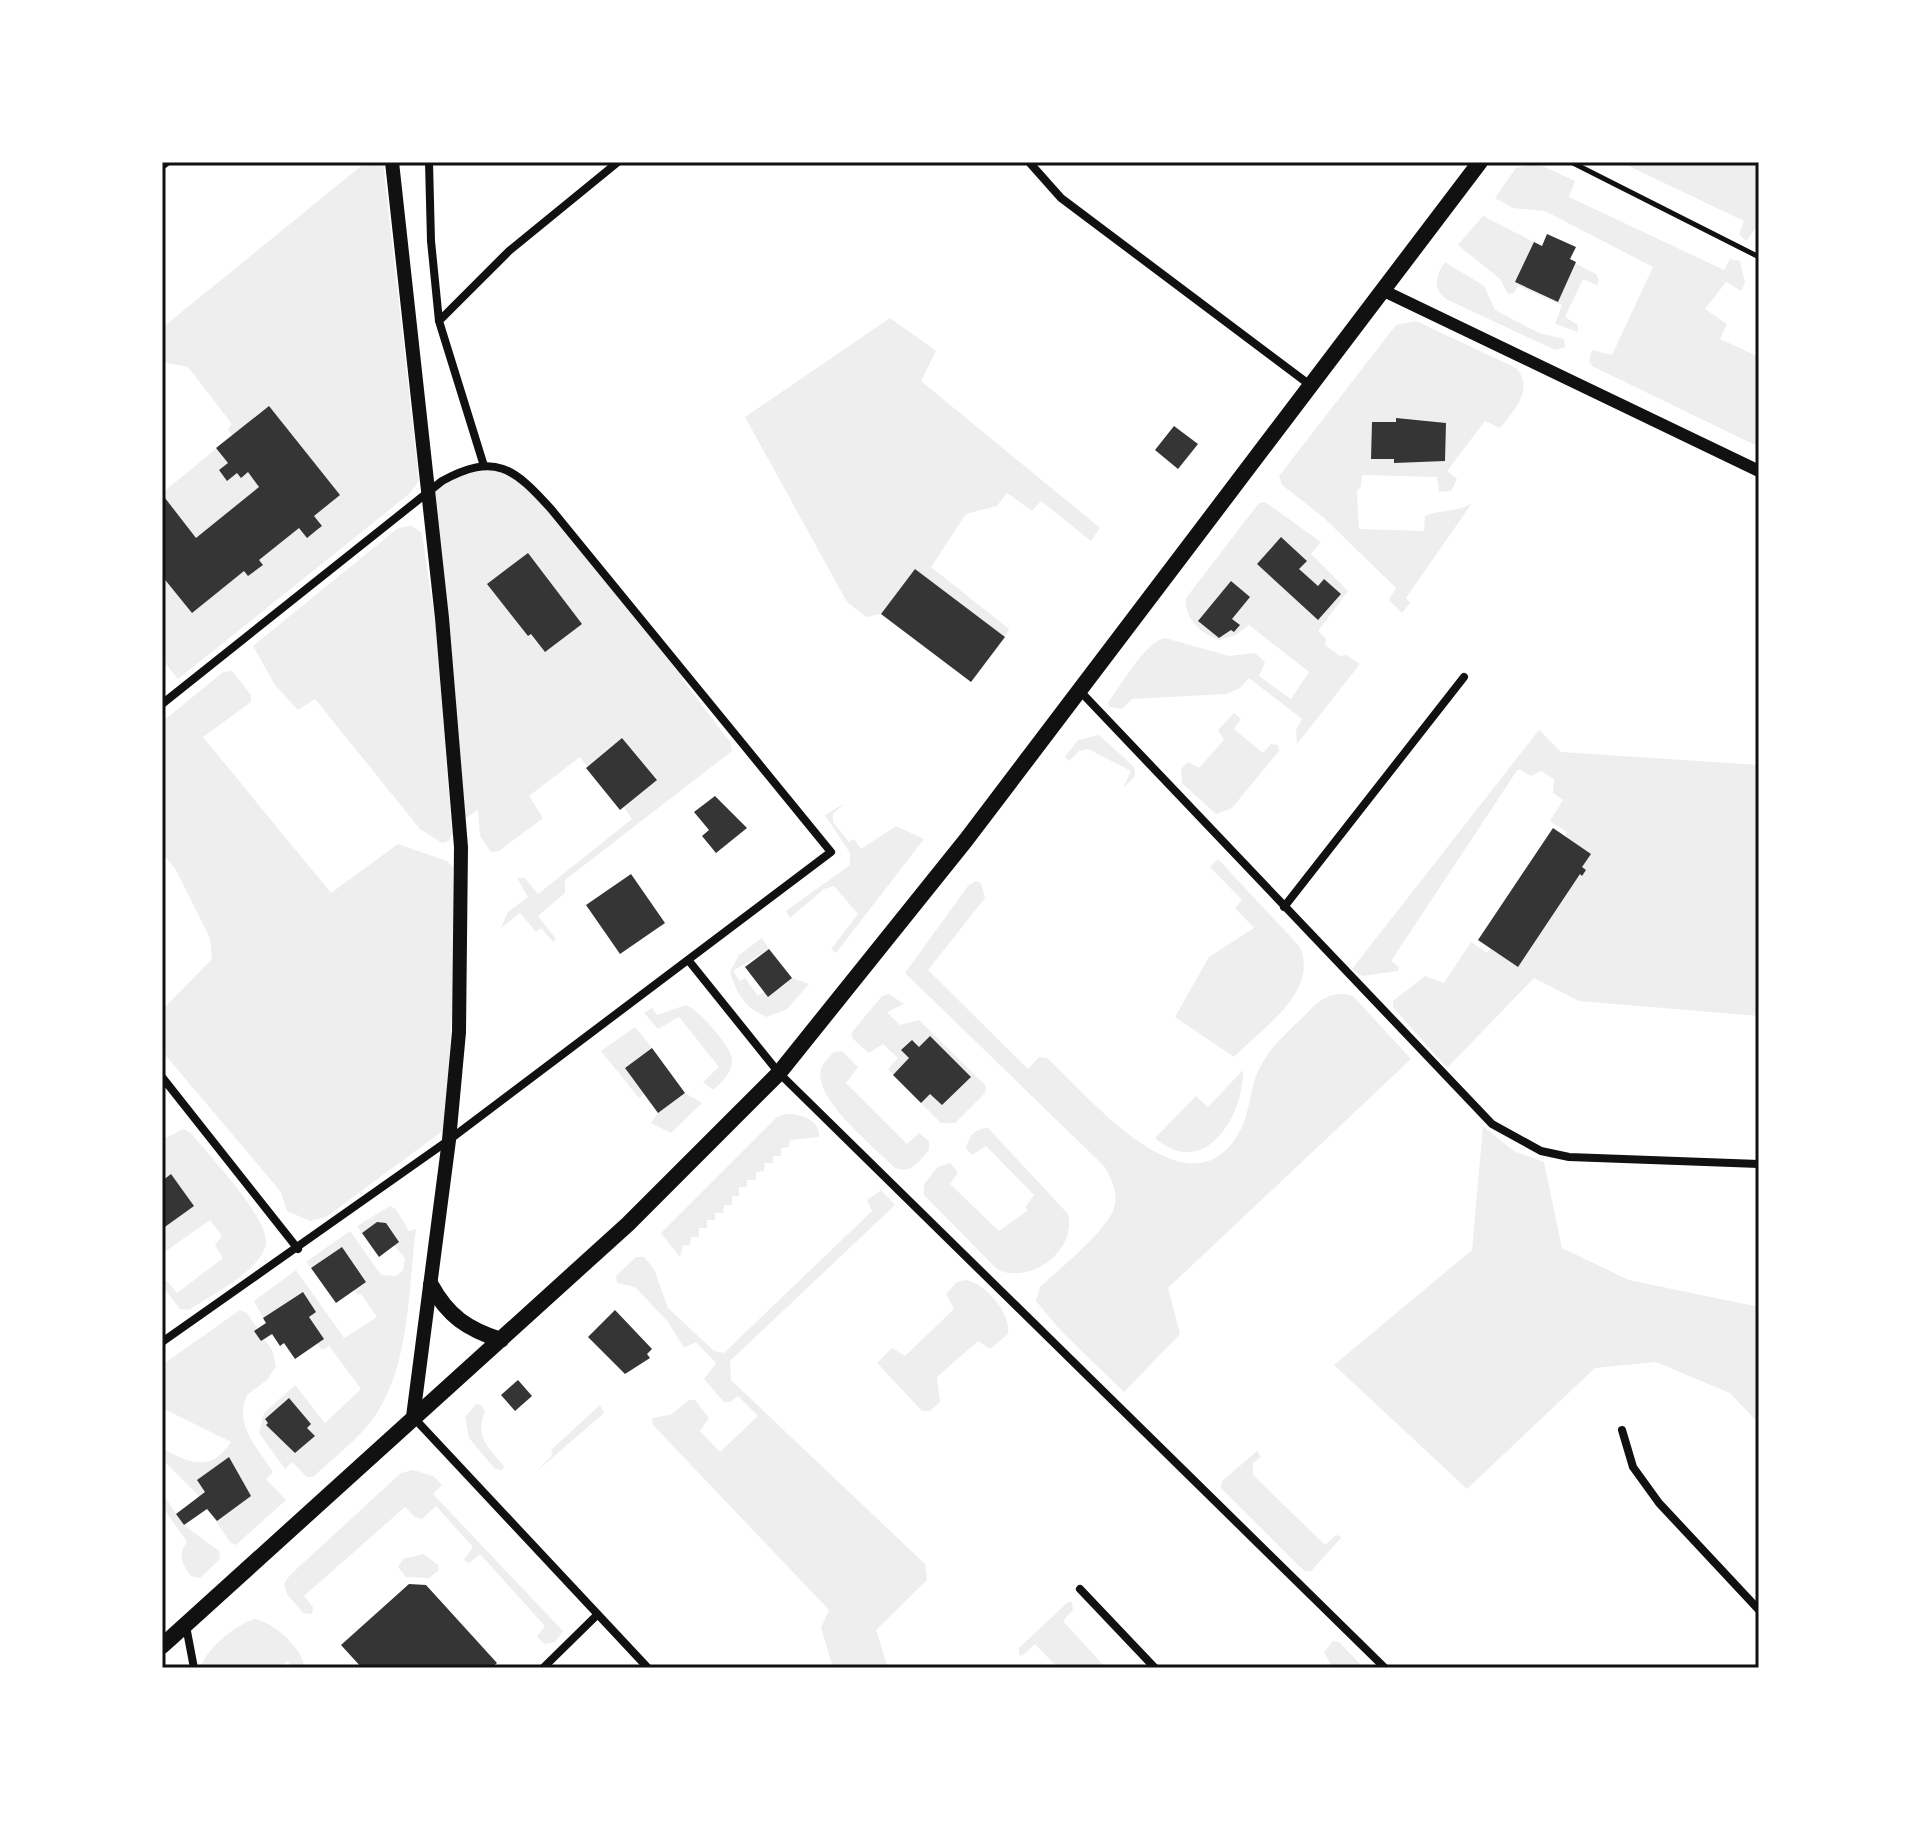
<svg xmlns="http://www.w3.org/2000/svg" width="1921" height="1830" viewBox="0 0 1921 1830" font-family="'Archivo Narrow',sans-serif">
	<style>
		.green { fill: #eee }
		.building { fill: #353535 }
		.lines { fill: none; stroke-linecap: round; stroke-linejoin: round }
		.service { stroke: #111; stroke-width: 5 }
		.minor { stroke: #111; stroke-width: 8 }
		.tertiary { stroke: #111; stroke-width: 12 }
		.secondary { stroke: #111; stroke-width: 14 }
		.primary { stroke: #111; stroke-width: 16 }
		.neatline { fill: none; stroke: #111; stroke-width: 3 }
	</style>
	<rect width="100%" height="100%" fill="#fff"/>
	<path class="green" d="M366,162H383L419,481L409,494L178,679L162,659V493L232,436L228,429L232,424L188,367L162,362V328Z
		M1620,162H1759V229L1756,228L1746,241L1739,234L1744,221Z
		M1536,163L1575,181L1569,197L1724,270L1730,259L1740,261L1745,283L1741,291L1726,282L1705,309L1727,324L1720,339L1759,357V447L1592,366L1589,361L1592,350L1612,355L1653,267L1545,211L1513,208L1495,198L1516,168Z
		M1483,216L1596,274L1599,280L1597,285L1583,279L1565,317L1578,325V332L1555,324L1562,305L1518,286L1514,293L1508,294L1500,279L1458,245Z
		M1445,262L1484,286L1495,310L1539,333L1564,339L1565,347L1555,350L1446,299C1432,288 1436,275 1445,262Z
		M890,318L936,351L921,381L1100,528L1091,541L1041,501L1032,511L1007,493L997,506L966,514L931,567L1009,629L1005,637L915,569L881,614L866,617L847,602L745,417Z
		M1416,321L1516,368C1535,389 1514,410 1500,428L1485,421L1447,471L1457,479L1451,491L1439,492L1437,477L1362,475L1361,487L1357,491L1359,529L1424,531L1425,516C1441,509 1457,513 1472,503L1406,598L1410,603L1402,613L1389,600L1396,588L1323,517L1282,485L1279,476L1396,325Z
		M483,467L521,477L686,676L682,679L730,742L732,751L565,880V893L538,916L556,939L553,942L541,928L536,932L520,913L501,928L508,912L528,897L517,878H525L538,894L632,819L624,807L657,779L622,738L587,766L580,757L529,796L543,818L499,851L491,852L480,836L478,810L461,821L429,493L442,482Z
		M1265,502L1321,542L1311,554L1348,591L1318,631L1326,639L1325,645L1340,656L1346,655L1360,664L1297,744L1296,730L1302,719L1249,678L1240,688L1226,694L1132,699L1122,709L1109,707L1108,703C1120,686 1146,641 1165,638L1229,656L1255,653L1265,662L1259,676L1291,699L1309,672L1249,625L1236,635L1219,640C1200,634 1184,618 1186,598L1259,503Z
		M411,526L421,532L423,541L436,628L452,834L449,841L442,843L420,829L315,699L298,710L275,685L253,646L398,528Z
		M232,671L251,695V702L203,737L331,893L398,844L447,861L453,867V1001L444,1130L326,1217L310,1221L287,1211L281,1192L162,1051V1010L212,959L210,938L176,870L162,853V722L223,672Z
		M1234,713L1241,719L1234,729L1263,753L1271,744L1278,745L1279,751L1232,808L1216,814L1182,783L1181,769L1188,762L1199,768L1224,740L1218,730Z
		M1539,730L1561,752L1759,765V1016L1579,1001L1534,978L1447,1068L1393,1007V1001L1425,976L1444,983L1471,942L1487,953L1569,839L1565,836L1567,832L1550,821L1563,800L1553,793L1554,779L1541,771L1531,776L1518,769L1391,961L1399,967L1398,971L1362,976L1352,969Z
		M1099,735L1134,767L1135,776L1123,788L1131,771L1088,749L1079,751L1069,761L1065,757L1078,740Z
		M845,803L833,814V822L849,842L854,839L861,849L896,826L924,839L836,953L831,949L858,914L834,886L824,889L790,918L786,911L850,865V853L825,815Z
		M1218,859L1300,947C1319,992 1262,1028 1234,1057L1175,1017L1209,957L1254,928L1235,908L1242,900L1210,867Z
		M976,881L981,883L985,898L928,970L1028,1069L1039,1057L1047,1058C1089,1096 1192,1224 1241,1129C1249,1113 1250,1093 1256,1076C1266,1050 1287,1033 1306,1014C1320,999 1332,990 1353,996L1411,1059L1168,1288L1180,1334L1124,1392L1061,1331L1036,1301L1040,1287C1060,1268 1106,1232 1114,1208C1119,1193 1111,1178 1104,1166L905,973L968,886Z
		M762,938L769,949L733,971L740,981L745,978L758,996L764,992L768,996L792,978L809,984L787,1009L767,1017C746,1009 736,993 730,972L739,955Z
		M889,994L904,1004L887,1012L900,1025L919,1020L986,1086L985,1093L955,1123H941L921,1103L948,1063L893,1075L888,1069L898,1058L883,1044L869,1053L852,1038V1032L882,996Z
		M686,1005C698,1011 706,1021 715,1031C737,1057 739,1067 713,1090L703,1082L719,1067L679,1017L658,1029L644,1013L652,1008L657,1015Z
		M635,1027L652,1048L625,1068L644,1094L639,1098L601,1051Z
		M842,1051L858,1067L846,1083L907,1144L919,1133L929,1141V1150C919,1161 910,1176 894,1167C875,1148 809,1095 822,1067C824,1062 830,1056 834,1052Z
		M1243,1070C1244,1116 1204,1181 1155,1138L1196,1096L1208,1107Z
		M685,1093L702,1103L671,1133L651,1123L658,1113Z
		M787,1114C801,1114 821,1120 819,1137L790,1140L789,1147L781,1148V1156H773V1163H765L764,1171L756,1172V1180H747V1187H739V1196H732V1205H724L723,1213H715V1220H707V1228H699V1237H691L690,1245H683L680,1257L661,1233L777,1117Z
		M1483,1126L1514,1151L1544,1162L1562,1248L1629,1280L1759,1307V1424L1730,1393L1656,1362L1595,1368L1467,1489L1334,1365L1472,1250Z
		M988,1128L1068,1214C1077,1251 1031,1284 998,1270L924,1195V1184L938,1167L950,1163L958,1172L950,1184L999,1231L1027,1211L1026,1206L1034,1195L986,1146L972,1155L966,1149C968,1137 975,1128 988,1128Z
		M183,1129L191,1133C208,1155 275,1223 265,1248C254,1275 212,1294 189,1310L180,1309L162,1286V1280L167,1281L177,1293L223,1258L215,1245L222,1236L210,1220L162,1254V1140Z
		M881,1190L895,1205L730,1361L731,1380L925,1564L927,1580L876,1630L888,1668H833L821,1628L829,1610L653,1425L652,1418L670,1415L689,1400H695L709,1418L700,1431L720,1452L758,1416L738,1396L730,1402H724L704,1379L716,1363L696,1342L684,1348L668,1322L635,1287L617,1283L616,1276L636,1257H644L654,1269L668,1308L714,1351L724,1353L872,1211L867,1200Z
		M390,1206L396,1209L409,1231L416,1229C408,1289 410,1365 375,1416C359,1439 333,1458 313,1477H307L292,1462L285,1469L259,1433L264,1413L295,1385L325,1423L361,1389L329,1346L322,1350L296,1312L263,1318L254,1301L296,1270L344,1338L377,1317L361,1294L358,1295L354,1290L366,1281L342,1247L311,1268L306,1262L350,1231L381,1275L396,1276L403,1270L405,1258L381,1231L362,1233L357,1226Z
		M966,1280C986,1284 1011,1313 1008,1334L990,1349L978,1341L937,1377L940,1402L930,1411H922L877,1363L892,1348L905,1356L954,1309L946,1294L957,1282Z
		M240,1310L247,1313L272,1350L276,1366L267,1380L247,1395C233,1425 258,1448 273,1472L266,1479L286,1500L236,1545L230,1542L200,1497L162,1459V1448C189,1464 212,1472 231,1442L162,1408V1365Z
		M476,1404L481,1405L485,1412C474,1436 489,1449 504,1466L502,1470L495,1469L469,1438L465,1417Z
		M600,1405L604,1413L536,1472L553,1454L551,1450Z
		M1257,1451L1261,1457L1253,1463V1475L1325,1545L1336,1535L1342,1537L1311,1571H1304L1221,1488L1222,1481Z
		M413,1470L433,1476L442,1485L433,1494L563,1631L555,1642L545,1644L537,1637L545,1626L480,1554L469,1563L464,1560L473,1547L436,1506L422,1519L415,1517L405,1507L304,1596L313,1607L312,1614L303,1613L287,1594L284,1584L290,1575L401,1473Z
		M162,1493L184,1525L219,1551L220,1559L200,1578L191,1576C182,1565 177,1554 187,1542L162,1506Z
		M424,1554L438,1565L439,1570L429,1578L406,1577L398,1567L403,1559Z
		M1068,1602H1072L1073,1610L1063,1621L1106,1668H1058L1035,1644L1022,1656L1019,1654V1648Z
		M255,1619C272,1621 305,1650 304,1668H294L287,1661L279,1668H201C203,1651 238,1623 255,1619Z
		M1333,1641L1339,1642L1364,1668H1328L1331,1665L1324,1652Z"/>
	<path class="building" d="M1547,234L1576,247L1570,259L1576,262L1558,302L1515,282L1534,242L1542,246Z
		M269,406L340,495L314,516L322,526L318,529L307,538L299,528L259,560L263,565L248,576L244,571L192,613L162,576V501L165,498L196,538L259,487L248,472L241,478L237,473L227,481L219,470L228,463L216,448Z
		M1396,418L1446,423L1445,461L1394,463V459H1371L1372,422H1396Z
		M1174,426L1198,444L1178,469L1155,450Z
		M1281,537L1307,561L1299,569L1318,586L1324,579L1341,594L1318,620L1257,564Z
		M528,553L582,624L545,652L531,634L528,636L487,584Z
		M915,569L1005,637L971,682L881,614Z
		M1231,581L1250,597L1232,619L1240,625L1234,632L1231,630L1219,638L1198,621Z
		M622,738L657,780L620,810L586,768Z
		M715,796L747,828L716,853L702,836L709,830L694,812Z
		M1553,828L1591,854L1582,867L1586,870L1582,876L1580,874L1518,967L1478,940Z
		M631,874L665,923L620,954L586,905Z
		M769,949L792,978L768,997L745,967Z
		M930,1036L971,1077L942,1105L930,1094L921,1103L893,1075L909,1058L901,1050L912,1040L919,1047Z
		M652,1048L685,1093L658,1113L625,1068Z
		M171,1174L194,1206L162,1229V1181Z
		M377,1222L386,1223L399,1242L379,1257L362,1233Z
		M342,1247L366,1282L336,1303L311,1268Z
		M303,1292L316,1312L309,1317L324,1339L295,1359L284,1343L280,1346L272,1334L261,1341L254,1331L266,1323L263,1318Z
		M615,1310L652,1349L647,1354L650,1358L625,1374L588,1337Z
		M518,1380L532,1396L515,1411L501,1395Z
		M289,1398L311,1424L307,1428L315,1436L295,1453L266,1425L268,1423L265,1419Z
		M229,1457L251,1496L217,1521L207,1509L184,1525L176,1514L205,1492L197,1480Z
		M409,1584L426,1585L497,1663L491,1668H362L341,1645Z"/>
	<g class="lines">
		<path class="service" d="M1571,162L1759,257"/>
		<path class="minor" d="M429,162L431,241L439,321L484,466
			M1029,162L1061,198L1310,385
			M162,166L167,162
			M439,321L509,251L618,162
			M1079,690L1492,1124L1541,1151L1569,1157L1759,1164
			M162,704L442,481C495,452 514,468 551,509L831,852L449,1140L162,1342
			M1284,907L1464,677
			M689,961L779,1073L1385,1668
			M162,1077L298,1249
			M414,1418L648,1668
			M1622,1430L1633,1467L1659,1503L1759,1610
			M1080,1589L1155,1668
			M186,1626L194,1668
			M543,1668L597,1615"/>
		<path class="tertiary" d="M1382,290L1759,471"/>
		<path class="secondary" d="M392,162L442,618L461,847L459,1032L449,1140L413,1417"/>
		<path class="primary" d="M431,1285C448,1316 467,1329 501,1340
			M162,1646L628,1224L779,1073L966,840L1480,162"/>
	</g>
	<rect width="1921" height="1830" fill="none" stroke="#ffffff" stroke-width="328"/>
	<rect x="164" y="164" width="1593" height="1502" class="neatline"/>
</svg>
